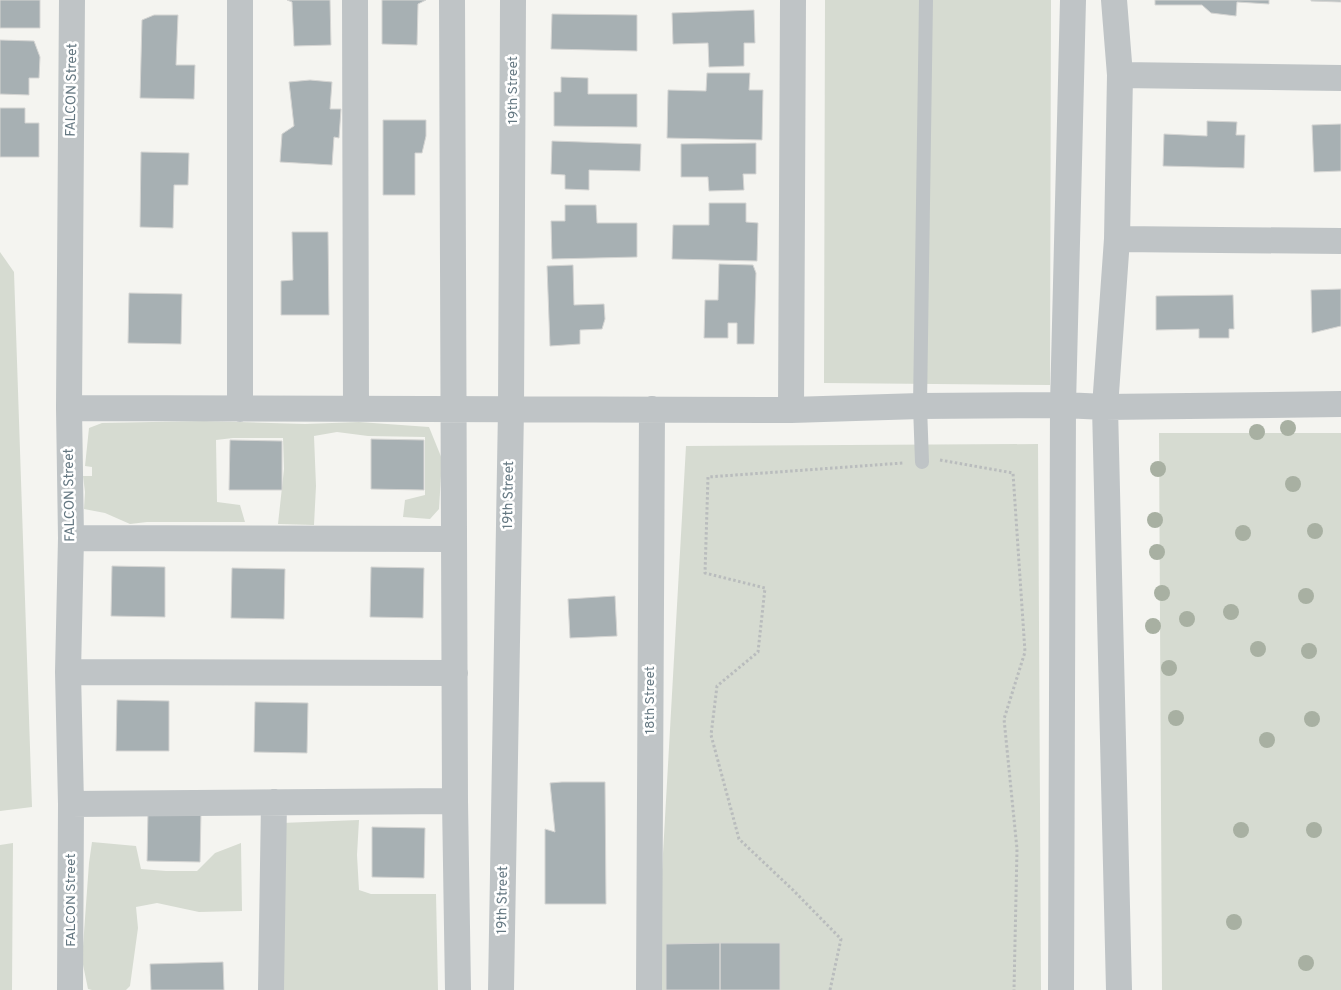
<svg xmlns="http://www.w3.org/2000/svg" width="1341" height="990" viewBox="0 0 1341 990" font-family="Overpass,sans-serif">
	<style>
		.green { fill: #d6dbd1 }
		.building { fill: #a7b0b3; stroke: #d5d5d3 }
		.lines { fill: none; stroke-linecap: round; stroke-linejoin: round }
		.path { stroke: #b9bcbd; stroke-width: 3; stroke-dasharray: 2.5 2.5; stroke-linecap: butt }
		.lane { stroke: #bfc4c6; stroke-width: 14 }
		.street { stroke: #bfc4c6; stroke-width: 26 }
		.tree { fill: #a8b0a2 }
		.labels { text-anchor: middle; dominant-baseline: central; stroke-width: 5; stroke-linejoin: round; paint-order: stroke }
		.street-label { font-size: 14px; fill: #647781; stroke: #fff }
	</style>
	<rect width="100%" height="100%" fill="#f4f4f0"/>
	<path class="green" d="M825,0H1051L1050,385L824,383Z
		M0,252L14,272L32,807L0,811Z
		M204,421L305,424L359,422L429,427L442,459L439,509L430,519L403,517L405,500L425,495V437L368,436L337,432L314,436L316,486L314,525L278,524L284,469L283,438H233L216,440L217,502L240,505L245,522H147L130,524L105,513L84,509L85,492L83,476H92V467L85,466L89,428L102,423Z
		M1159,433H1341V990H1162Z
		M1038,444L1041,990H660L658,942L686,446Z
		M359,820L357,855L359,890L371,894H436L438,990H282L281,823Z
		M92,842L136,846L141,869L166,871H197L215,853L241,843L242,911L199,912L157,903L136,907L138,928L130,986L126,990H92L88,989L82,960L89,863Z
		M13,843L12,990H0V845Z"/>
	<path class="building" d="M0,0H40V28H0Z
		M287,0H330L331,45L294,46L292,2Z
		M382,0H426L418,4L417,45L382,44Z
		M1155,0H1269V4L1237,2L1236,16L1211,13L1202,5H1155Z
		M1311,0H1341V2L1311,1Z
		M754,10L755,43H744V66L709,67L708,43L673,44L672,13Z
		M552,14L637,15V51L551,49Z
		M154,15H178L176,65H195L194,99L140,98L142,20Z
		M0,40L34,41L40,57L39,78H29V95L0,94Z
		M707,73H750L749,90H763L762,140L667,138L668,90L706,91Z
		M561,77L588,78V94H637V127L554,126V92H561Z
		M310,80L332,82L330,109H341L339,138L334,137L332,165L280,162L282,134L294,126L289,82Z
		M0,108H25V123H39V157H0Z
		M383,120H426V136L422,153H415V195H383Z
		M1207,121L1237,122L1236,135H1245L1244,168L1163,166L1164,134L1207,136Z
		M1341,124V171L1314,172L1312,125Z
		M552,141L641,144L640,171L589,170V190L565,189V175L551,174Z
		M756,143V174H743L744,190L709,191L708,177H681V144Z
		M141,152L189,153L188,185H174L173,228L140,227Z
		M709,203H746V222L758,223L757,261L672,259L673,225H709Z
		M565,205H596L597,223H637V257L552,259L551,221H565Z
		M292,232H328L329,315H281V281L293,280Z
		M719,264L753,265L756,273L754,344H737V323H728V338H704L705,300H718Z
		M573,265L574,305L604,304L605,319L602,329L580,330V344L550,346L547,266Z
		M1341,289V326L1312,333L1311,290Z
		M129,293L182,294L181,344L128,343Z
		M1233,295L1234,329H1229V338H1199V329L1156,330V296Z
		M371,439L424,440V490L371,489Z
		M230,440L282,441V490H229Z
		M112,566L165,567V617L111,616Z
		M371,567L424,568L423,618L370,617Z
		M232,568L285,569L284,619L231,618Z
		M615,596L617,636L570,638L568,599Z
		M117,700L169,701V751H116Z
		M255,702L308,703L307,753L254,752Z
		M562,782H605L606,904H545V829L555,832L550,783Z
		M148,811L201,812L200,862L147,861Z
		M372,827L425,828L424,878L372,877Z
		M720,943V990H666V944Z
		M720,943H780V990H720Z
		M223,962L224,990H151L150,964Z"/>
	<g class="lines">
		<path class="path" d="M940,460L1013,473L1025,652L1004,719L1017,849L1014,990
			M830,990L841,939L793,890L739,839L711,735L717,686L758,652L765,588L705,573L708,477L903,463"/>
		<path class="lane" d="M922,462L920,406L926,0"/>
		<path class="street" d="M355,0L356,409
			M452,0L455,801L458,990
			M1114,0L1120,75L1117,239L1105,407L1119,990
			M1120,75L1341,78
			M1117,239L1341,241
			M69,408L791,410L920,406L1063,405L1105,407L1341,404
			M240,409V0
			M791,410L793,0
			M71,538L454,539
			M68,672L455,673
			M71,804L455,801
			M70,990L71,804L68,672L71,538L69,408L72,0
			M271,990L274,802
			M501,990L511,409L513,0
			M649,990L652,409
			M1061,990L1063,405L1073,0"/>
	</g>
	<g class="tree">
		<circle cx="1288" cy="428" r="8"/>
		<circle cx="1257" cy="432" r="8"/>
		<circle cx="1158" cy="469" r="8"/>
		<circle cx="1293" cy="484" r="8"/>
		<circle cx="1155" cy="520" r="8"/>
		<circle cx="1315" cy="531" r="8"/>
		<circle cx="1243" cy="533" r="8"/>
		<circle cx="1157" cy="552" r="8"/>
		<circle cx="1162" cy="593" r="8"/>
		<circle cx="1306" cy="596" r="8"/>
		<circle cx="1231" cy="612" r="8"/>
		<circle cx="1187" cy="619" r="8"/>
		<circle cx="1153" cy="626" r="8"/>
		<circle cx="1258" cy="649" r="8"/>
		<circle cx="1309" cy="651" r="8"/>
		<circle cx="1169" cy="668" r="8"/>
		<circle cx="1176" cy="718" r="8"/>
		<circle cx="1312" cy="719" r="8"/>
		<circle cx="1267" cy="740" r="8"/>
		<circle cx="1241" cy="830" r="8"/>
		<circle cx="1314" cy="830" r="8"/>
		<circle cx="1234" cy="922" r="8"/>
		<circle cx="1306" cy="963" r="8"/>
	</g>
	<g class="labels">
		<g class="street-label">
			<text transform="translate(72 90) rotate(-89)">FALCON Street</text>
			<text transform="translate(513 90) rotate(-90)">19th Street</text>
			<text transform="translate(70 495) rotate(-91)">FALCON Street</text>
			<text transform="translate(509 495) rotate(-89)">19th Street</text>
			<text transform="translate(650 700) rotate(-90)">18th Street</text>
			<text transform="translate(71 900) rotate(-90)">FALCON Street</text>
			<text transform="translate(503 900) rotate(-89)">19th Street</text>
		</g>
	</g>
</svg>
